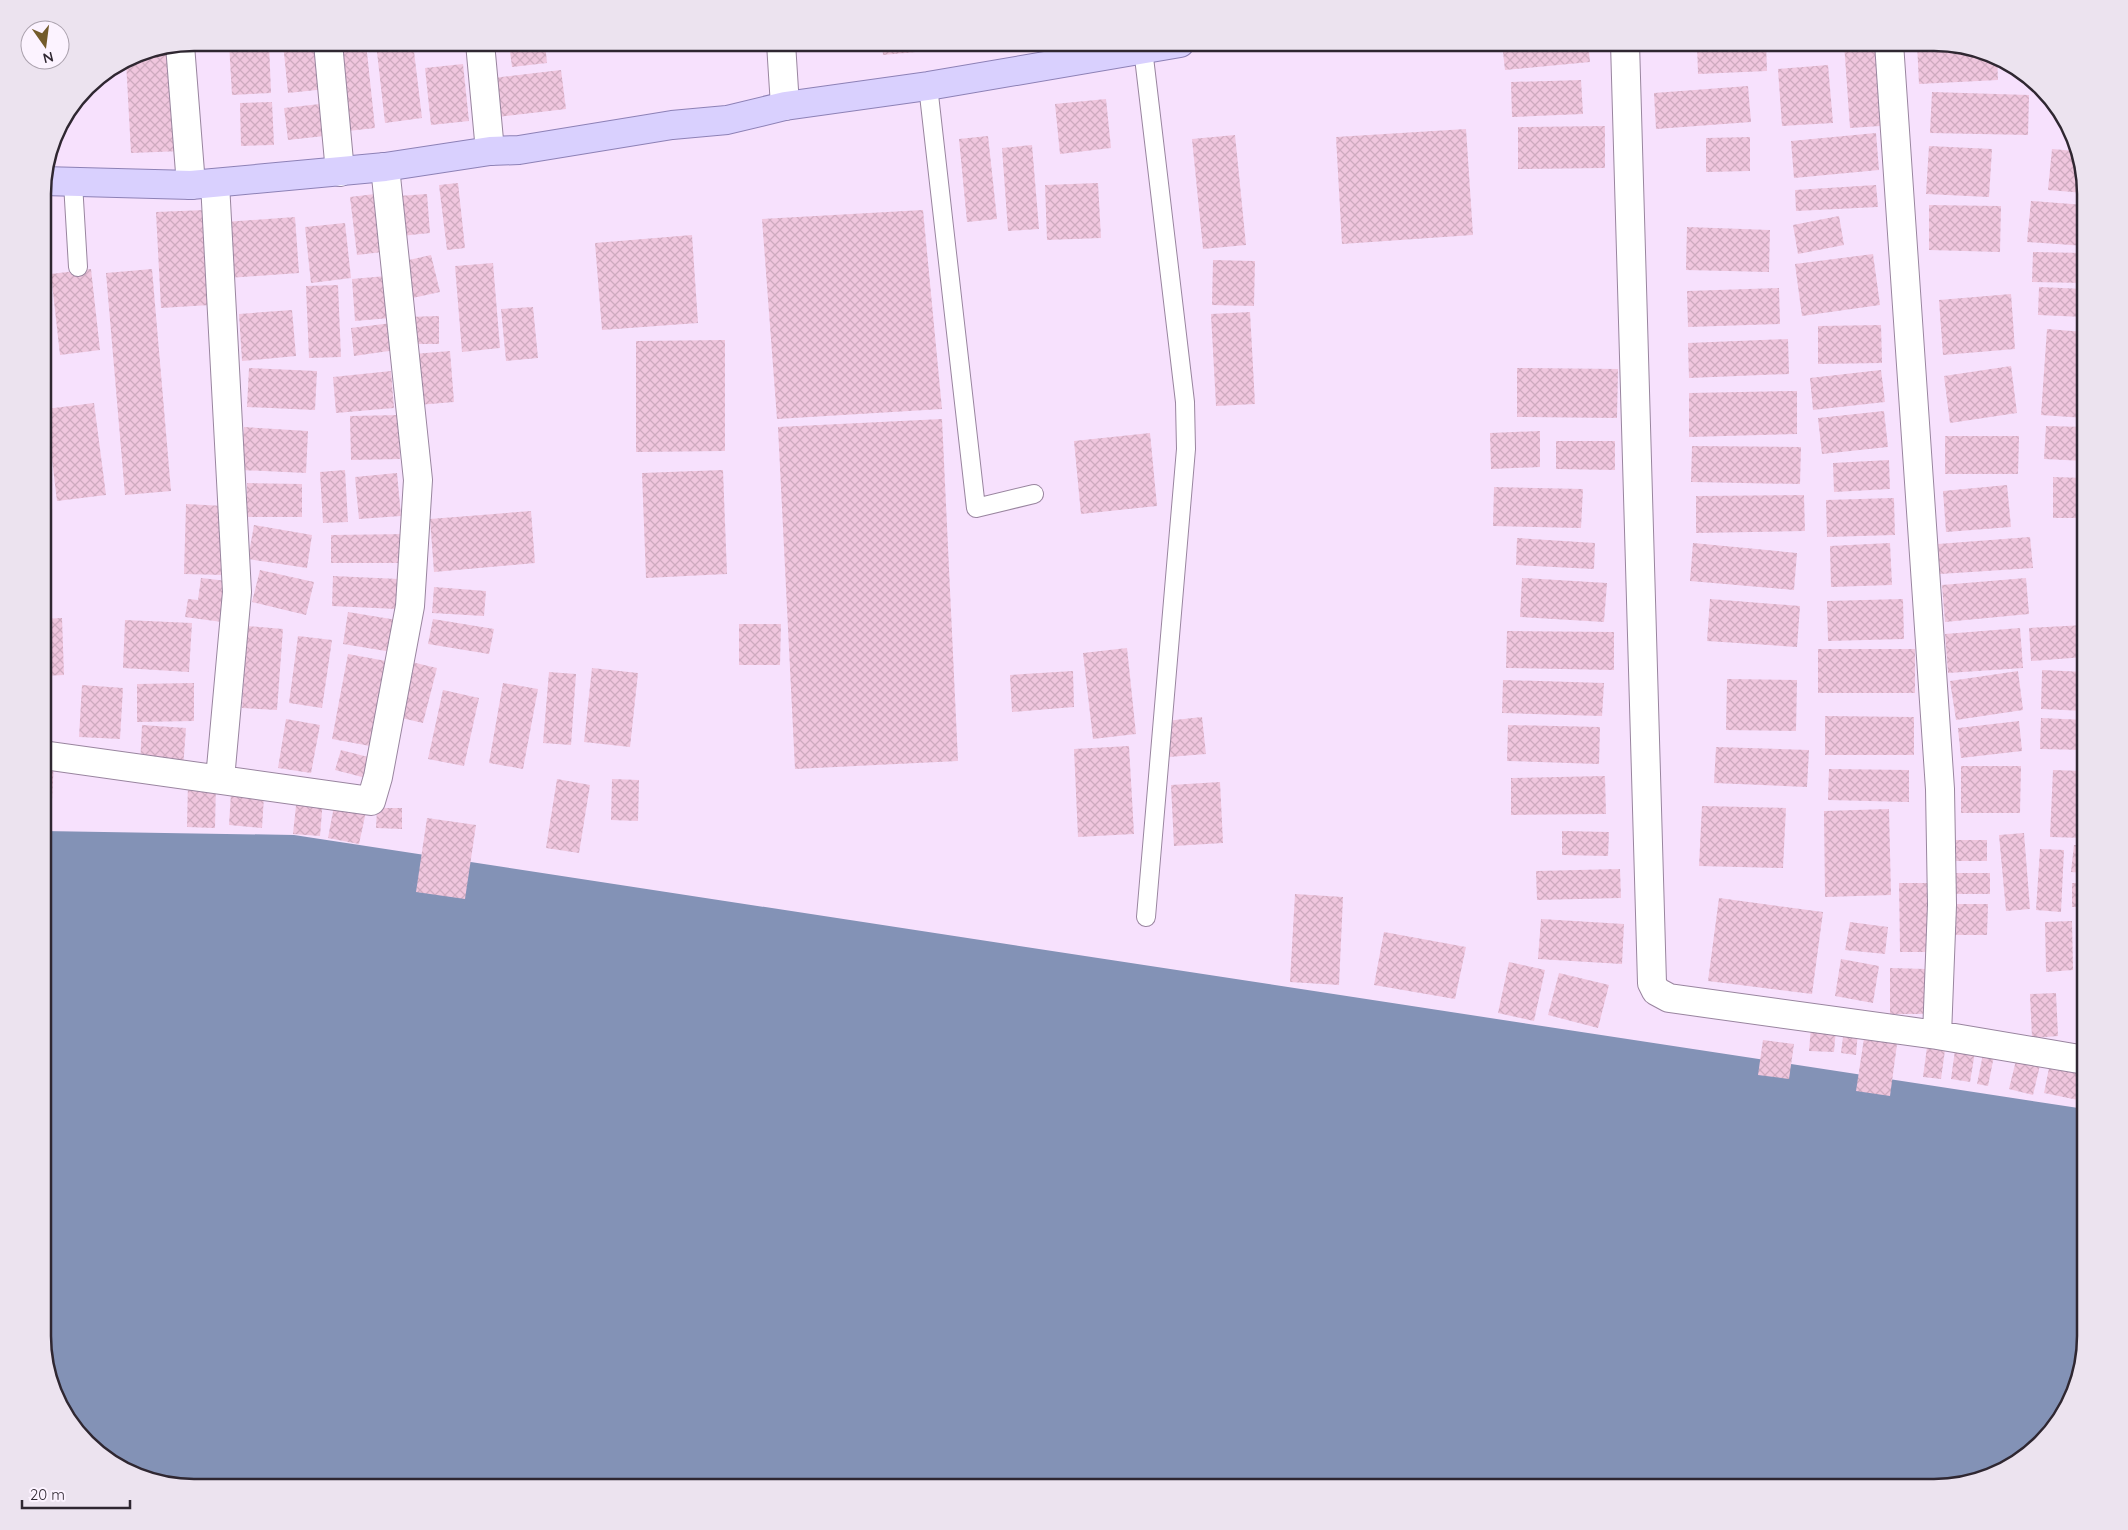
<svg xmlns="http://www.w3.org/2000/svg" width="2128" height="1530" viewBox="0 0 2128 1530" font-family="Quicksand,sans-serif">
	<style>
		.water { fill: #8392b6 }
		.building { fill: url(#building-cross-hatch) }
		.lines { fill: none; stroke-linecap: round; stroke-linejoin: round }
		.lane-casing { stroke: #99859f; stroke-width: 20 }
		.street-casing { stroke: #99859f; stroke-width: 30 }
		.primary-casing { stroke: #8d81b6; stroke-width: 30 }
		.lane { stroke: #fff; stroke-width: 18 }
		.street { stroke: #fff; stroke-width: 28 }
		.primary { stroke: #d9d0fe; stroke-width: 28 }
		.rim { fill: none; stroke: #2f2731; stroke-width: 2.5 }
	</style>
	<defs>
		<pattern id="building-cross-hatch" width="8" height="8" patternUnits="userSpaceOnUse" patternTransform="scale(1.25)"><rect width="8" height="8" fill="#f0c6de"/><path d="M0 0l8 8M0 8l8-8" fill="none" stroke="#ceaabf"/></pattern>
	</defs>
	<rect width="100%" height="100%" fill="#f7e1fd"/>
	<path class="water" d="M43,831L294,835L2085,1109V1336L2077,1385L2054,1428L2001,1472L1934,1487H194L145,1479L102,1456L63,1411L43,1346Z"/>
	<path class="building" d="M229,43H269L271,93L232,95Z
		M283,43H321L326,89L288,93Z
		M366,43L375,128L339,132L329,46Z
		M376,43H413L422,118L385,123Z
		M509,43H545L547,63L512,67Z
		M882,43H915L916,52L883,55Z
		M1502,43H1588L1590,62L1505,70Z
		M1697,43H1766L1767,71L1698,74Z
		M1844,43H1875L1880,126L1850,128Z
		M1917,43H1934L1982,50L1997,58L1998,80L1919,84Z
		M177,52L182,151L131,153L126,61L136,54Z
		M463,64L469,121L431,125L425,68Z
		M1828,65L1833,123L1782,126L1778,69Z
		M561,70L566,109L497,117L493,78Z
		M1581,80L1583,114L1512,117L1511,82Z
		M1748,86L1751,122L1656,129L1654,93Z
		M1932,92L2029,95L2028,135L1930,133Z
		M1106,99L1111,148L1060,154L1055,104Z
		M272,102L274,145L241,146L240,103Z
		M320,104L324,136L288,140L284,108Z
		M1605,126V168L1518,169V127Z
		M1466,129L1473,235L1342,244L1336,137Z
		M1876,133L1879,170L1794,178L1791,141Z
		M1235,135L1246,245L1203,249L1192,139Z
		M988,136L997,219L967,222L959,139Z
		M1750,137V171L1706,172V138Z
		M1032,145L1039,229L1008,231L1002,148Z
		M1929,146L1992,149L1989,197L1926,194Z
		M2052,149L2075,151L2085,193L2048,190Z
		M458,183L465,248L447,250L439,185Z
		M1098,183L1101,238L1047,240L1045,185Z
		M1876,185L1878,207L1796,211L1795,190Z
		M383,193L391,251L357,255L350,197Z
		M427,194L430,233L401,236L398,196Z
		M2031,201L2085,205V246L2027,242Z
		M1929,205L2001,206L2000,252L1929,250Z
		M205,210L210,305L161,308L156,212Z
		M923,210L942,409L777,419L762,219Z
		M1839,216L1844,245L1798,254L1793,225Z
		M295,217L299,273L228,278L224,222Z
		M345,223L351,278L311,283L305,227Z
		M1687,227L1770,230L1769,272L1686,270Z
		M692,235L698,323L602,330L595,243Z
		M2033,252L2085,253V283L2032,282Z
		M1873,254L1880,305L1802,316L1795,264Z
		M431,255L440,292L408,299L400,262Z
		M1213,260L1255,261L1254,306L1212,305Z
		M493,263L500,348L462,352L455,266Z
		M91,269L100,350L60,355L51,274Z
		M152,269L171,491L125,495L106,273Z
		M386,276L390,318L355,321L352,279Z
		M338,285L341,357L309,358L306,286Z
		M2039,287L2085,289L2084,317L2038,315Z
		M1779,288L1780,324L1688,327L1687,291Z
		M2011,294L2015,349L1943,355L1939,300Z
		M533,307L538,358L506,361L501,309Z
		M292,310L296,356L242,361L239,314Z
		M1250,312L1255,404L1216,406L1211,314Z
		M439,316V344H406V317Z
		M392,323L396,350L354,356L351,328Z
		M1881,325L1882,363L1818,364V326Z
		M2047,329L2085,332V418L2041,415Z
		M1788,339L1789,374L1689,378L1688,343Z
		M725,340V451L636,452V341Z
		M450,351L454,402L418,405L414,354Z
		M2011,366L2017,413L1950,423L1944,376Z
		M249,368L317,371L315,410L247,407Z
		M1517,368L1618,369L1617,418L1517,417Z
		M1881,370L1885,402L1813,410L1810,378Z
		M391,371L394,408L336,413L333,377Z
		M1797,391V434L1689,437V393Z
		M94,403L106,495L57,501L46,409Z
		M1884,411L1888,447L1822,454L1818,418Z
		M399,415L400,459L351,460L350,416Z
		M942,419L958,761L795,769L778,427Z
		M2046,426L2085,427V461L2044,459Z
		M244,427L308,431L306,473L241,470Z
		M1540,431V467L1491,469L1490,433Z
		M1150,433L1157,506L1081,514L1074,441Z
		M1945,436H2019L2018,474H1945Z
		M1556,441H1615V470L1556,469Z
		M1692,446L1801,447L1800,484L1691,482Z
		M1889,460L1890,489L1834,492L1833,463Z
		M345,470L348,522L323,523L320,472Z
		M723,470L727,574L646,578L642,473Z
		M397,473L401,516L359,519L355,477Z
		M2053,477L2085,478V518H2053Z
		M247,483L302,484V517H247Z
		M2007,485L2011,527L1946,532L1943,491Z
		M1494,487L1583,489L1581,528L1493,526Z
		M1804,495L1805,531L1696,533V496Z
		M1894,498L1895,535L1827,537L1826,500Z
		M186,504L225,506L223,575L184,574Z
		M531,511L535,563L434,572L430,519Z
		M254,525L312,535L307,568L248,559Z
		M407,534L408,563H331V535Z
		M2030,537L2033,568L1940,574L1938,544Z
		M1517,538L1595,543L1594,569L1516,565Z
		M1693,543L1797,553L1794,590L1690,581Z
		M1890,543L1892,585L1831,587L1830,546Z
		M260,570L314,582L306,615L252,602Z
		M333,576L399,579L397,609L332,606Z
		M201,578L227,581L222,622L185,617L188,599L198,600Z
		M1522,578L1607,583L1604,622L1520,617Z
		M2026,578L2029,614L1945,622L1942,585Z
		M434,587L486,591L484,616L432,613Z
		M1710,599L1800,606L1797,647L1707,641Z
		M1903,599L1904,639L1828,641L1827,601Z
		M348,612L397,620L392,652L343,644Z
		M62,618L64,675L43,676V619Z
		M433,619L494,629L489,654L428,644Z
		M125,620L192,623L189,672L123,668Z
		M739,624H781L780,665H739Z
		M2085,625V657L2031,661L2029,628Z
		M247,626L283,629L277,710L242,708Z
		M2020,628L2023,668L1948,673L1945,634Z
		M1507,631L1614,632V670L1506,668Z
		M298,636L332,640L322,708L289,703Z
		M1127,648L1136,734L1093,739L1083,653Z
		M1818,649H1915V693H1818Z
		M348,654L386,661L370,746L332,739Z
		M407,661L437,668L423,723L393,716Z
		M592,668L638,673L630,747L584,742Z
		M2042,670L2085,672V711L2041,709Z
		M1073,671L1074,707L1012,712L1010,675Z
		M2018,671L2023,710L1956,720L1950,681Z
		M549,672L576,674L571,745L543,743Z
		M1727,679L1797,680L1796,731L1726,730Z
		M1503,680L1604,683L1602,716L1502,713Z
		M194,683V721L137,722V684Z
		M503,683L538,689L523,769L489,763Z
		M82,685L123,688L120,739L79,737Z
		M443,690L479,698L464,766L428,759Z
		M1825,716L1914,717V755H1825Z
		M1202,717L1206,754L1169,757L1166,721Z
		M2041,718L2085,720V750L2040,749Z
		M286,719L320,725L311,773L278,768Z
		M2019,721L2022,751L1961,758L1958,728Z
		M142,725L186,728L183,769L140,766Z
		M1508,725L1600,727L1599,764L1507,761Z
		M1129,746L1134,834L1078,837L1074,749Z
		M1716,747L1809,750L1807,787L1714,783Z
		M341,750L372,758L366,778L335,770Z
		M43,760H54L51,821H43Z
		M1961,766H2021L2020,813H1961Z
		M1829,769L1909,770V802L1828,800Z
		M2053,770L2085,771V838L2050,837Z
		M1605,776L1606,814L1511,815V778Z
		M557,779L590,785L579,853L546,848Z
		M612,779L639,780L638,821L611,820Z
		M188,782L216,783L215,828L187,827Z
		M1220,782L1223,843L1174,846L1171,785Z
		M231,793L264,796L262,828L229,825Z
		M297,796L323,799L320,836L293,834Z
		M335,801L367,807L359,844L328,838Z
		M1702,806L1786,808L1783,868L1699,866Z
		M377,808H402V829L376,828Z
		M1889,809L1891,895L1825,897L1824,811Z
		M427,818L476,825L465,899L416,892Z
		M1562,831L1609,832L1608,856L1562,855Z
		M2024,833L2030,909L2006,911L1999,835Z
		M1956,840H1987V861H1955Z
		M2074,845H2085V873L2071,872Z
		M2040,849L2064,850L2061,912L2036,910Z
		M1620,869L1621,898L1537,900L1536,871Z
		M1950,873H1990V894H1951Z
		M1899,883H1928V952H1900Z
		M2072,883H2085V907H2072Z
		M1295,894L1343,897L1339,985L1290,982Z
		M1719,898L1823,912L1812,994L1708,981Z
		M1951,904H1988L1987,935H1951Z
		M2085,913V959H2082L2081,914Z
		M1541,919L1624,924L1622,964L1538,959Z
		M2072,921L2073,970L2046,972L2045,922Z
		M1850,922L1888,927L1885,954L1845,950Z
		M1384,932L1466,947L1455,999L1374,985Z
		M1841,959L1879,966L1873,1003L1835,996Z
		M1509,962L1545,970L1534,1021L1498,1013Z
		M1890,968L1926,969V1014H1890Z
		M1559,973L1609,985L1598,1028L1548,1015Z
		M2084,984H2085V1035H2082Z
		M2056,993L2058,1036L2032,1038L2030,994Z
		M1811,1027L1836,1029L1834,1052L1809,1051Z
		M1844,1029L1858,1031L1856,1055L1841,1053Z
		M1865,1032L1898,1037L1890,1096L1856,1091Z
		M1763,1040L1794,1044L1789,1079L1758,1075Z
		M1956,1043L1976,1046L1970,1082L1951,1079Z
		M1927,1047L1945,1050L1941,1079L1923,1077Z
		M1984,1049L1995,1051L1988,1086L1977,1084Z
		M2017,1056L2041,1061L2033,1095L2009,1089Z
		M2051,1058L2085,1064L2083,1101L2044,1093Z"/>
	<g class="lines">
		<defs>
			<path id="lane" d="M1143,49L1185,402L1186,449L1146,917
				M928,86L976,508L1034,494
				M73,183L78,267"/>
			<path id="street" d="M328,43L340,172
				M480,43L490,151
				M781,43L785,106
				M1625,43L1652,983L1656,991L1669,998L1937,1035L2085,1060
				M1889,43L1940,789L1942,905L1937,1035
				M180,45L191,185
				M215,183L237,592L220,779
				M43,755L371,801L378,777L410,606L418,480L385,167"/>
			<path id="primary" d="M43,181L191,185L385,167L490,151L519,150L672,125L727,120L785,106L928,86L1180,43"/>
		</defs>
		<use href="#lane" class="lane-casing"/>
		<use href="#street" class="street-casing"/>
		<use href="#primary" class="primary-casing"/>
		<use href="#lane" class="lane"/>
		<use href="#street" class="street"/>
		<use href="#primary" class="primary"/>
	</g>
	<path d="M0 0H2128V1530H0ZM194 51H1934A143 143 0 0 1 2077 194V1336A143 143 0 0 1 1934 1479H194A143 143 0 0 1 51 1336V194A143 143 0 0 1 194 51Z" fill="#ece3ef" fill-rule="evenodd"/>
	<path class="rim" d="M194 51H1934A143 143 0 0 1 2077 194V1336A143 143 0 0 1 1934 1479H194A143 143 0 0 1 51 1336V194A143 143 0 0 1 194 51Z"/>
	<g transform="translate(45 45) rotate(166)"><circle r="24" fill="#fcf3ff" stroke="#aaa1ad"/>
	<path d="M0-4L9 19L0 12L-9 19Z" fill="#735b2b"/>
	<text y="-8" font-size="14" font-weight="bold" text-anchor="middle" fill="#2f2731">N</text>
	</g>
	<path d="M22 1500v8h108v-8" fill="none" stroke="#2f2731" stroke-width="2.5"/>
	<text x="30" y="1500" font-size="15" fill="#2f2731" stroke="#fcf3ff" stroke-width="4" paint-order="stroke">20 m</text>
</svg>
